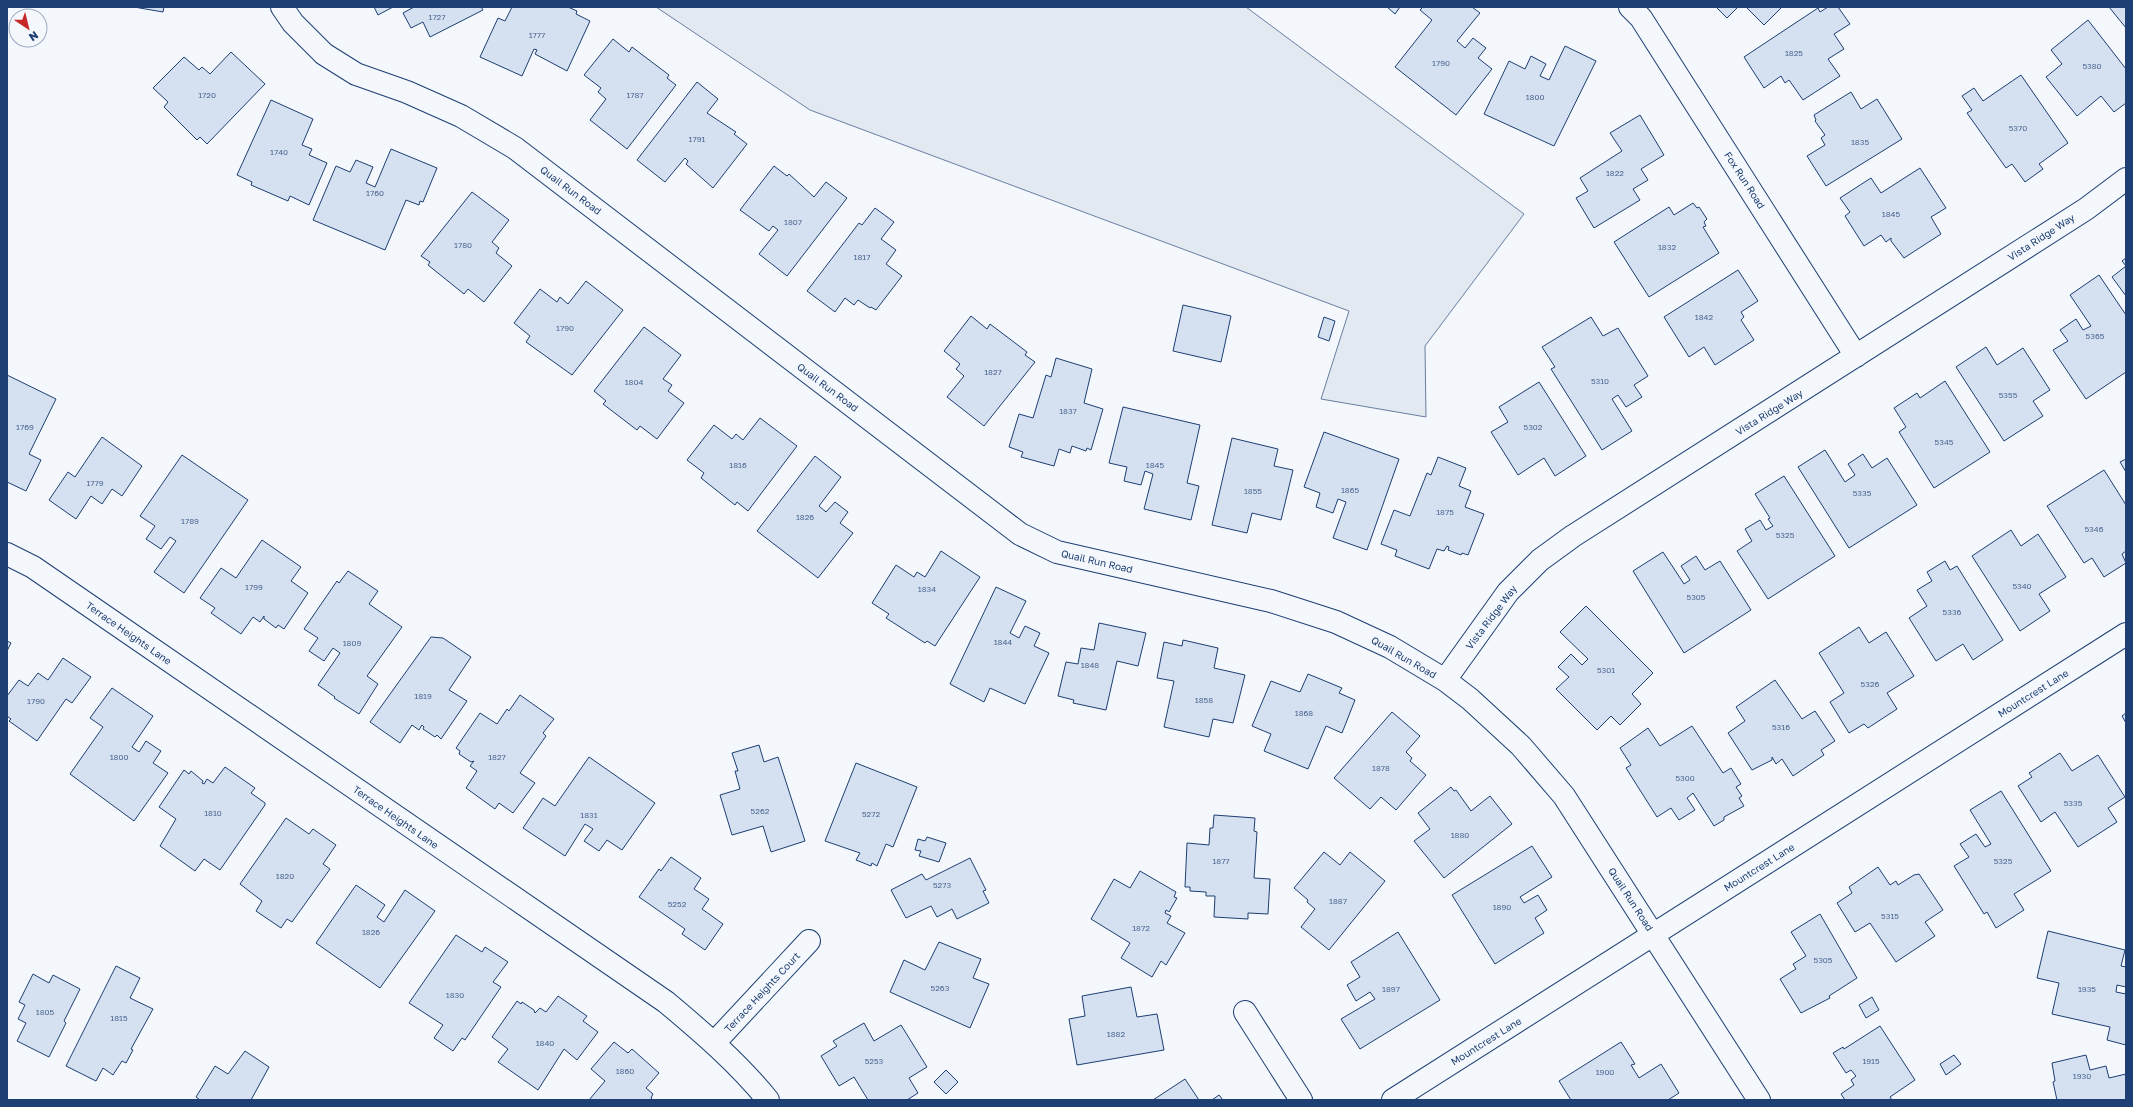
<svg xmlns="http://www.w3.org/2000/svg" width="2133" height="1107" viewBox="0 0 2133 1107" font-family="'Golos Text',sans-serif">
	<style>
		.green { fill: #e3e9f0; stroke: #687fa3 }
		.building { fill: #d5e0f0; stroke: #1d3f73 }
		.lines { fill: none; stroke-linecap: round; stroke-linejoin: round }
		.street-casing { stroke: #1d3f73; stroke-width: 24 }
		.street { stroke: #f4f7fb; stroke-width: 22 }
		.labels { text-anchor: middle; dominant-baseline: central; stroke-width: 3; stroke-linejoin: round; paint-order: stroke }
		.number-label { font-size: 8px; fill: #4b6792 }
		.street-label { font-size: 10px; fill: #1d3f73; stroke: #f4f7fb }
	</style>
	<rect width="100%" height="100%" fill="#f4f7fb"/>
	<path class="green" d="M656,7H1246L1524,214L1425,346L1426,417L1321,399L1349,311L810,110Z"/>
	<path class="building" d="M134,7H164L163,12Z
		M374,7H393L378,15Z
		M414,7H481L483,10L430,37L423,22L411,28L403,13Z
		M512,7H568L577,11L576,14L590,21L567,71L535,54L537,50L534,49L522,76L480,57L498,18L505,21Z
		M1387,7H1400L1395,14Z
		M1423,7H1472L1480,13L1457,41L1465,48L1473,38L1486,48L1478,58L1492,69L1456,115L1395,67L1432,20L1420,10Z
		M1716,7H1738L1727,18Z
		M1746,7H1782L1764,25Z
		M1828,7H1838L1850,24L1834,34L1844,49L1828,59L1840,76L1803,100L1789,80L1785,83L1781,76L1764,88L1744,57L1818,8L1820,12Z
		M2109,7H2126V28Z
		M2088,20L2126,69V103L2114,112L2101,96L2077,116L2046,77L2062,64L2051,50Z
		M613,39L629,52L632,47L669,75L667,78L676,85L627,149L590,120L606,99L598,92L601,88L584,75Z
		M1565,46L1596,61L1554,146L1484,114L1509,61L1525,69L1531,56L1546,64L1540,76L1549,80Z
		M231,52L265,84L207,144L200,137L197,140L164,107L168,102L153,88L184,57L199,70L202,67L210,74Z
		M2021,75L2068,143L2039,164L2043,169L2025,182L2012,164L2006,168L1967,113L1972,110L1962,96L1974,88L1983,101Z
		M697,82L718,99L707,113L736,132L734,134L747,144L713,188L686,164L688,161L685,158L665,182L637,160Z
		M1851,92L1861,109L1877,99L1902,139L1826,186L1807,156L1825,145L1821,138L1825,135L1815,121L1816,120L1814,115Z
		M271,100L313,119L302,145L312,149L309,155L327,163L309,205L290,196L288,201L251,185L252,182L237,175Z
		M1640,115L1664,155L1641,169L1648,180L1633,189L1640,200L1594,228L1576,198L1588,191L1580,178L1622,151L1610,133Z
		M391,149L437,168L423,202L420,201L419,205L406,200L385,250L313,220L336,166L350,172L356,160L373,167L366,183L375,187Z
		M774,166L787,176L789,174L814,197L826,182L847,198L787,276L759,254L778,230L773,226L769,231L740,210Z
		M1920,168L1946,208L1931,217L1941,234L1904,258L1891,241V238L1886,242L1881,235L1864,246L1845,216L1850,212L1840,198L1871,178L1881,193Z
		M472,192L509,220L492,242L499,248L496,253L512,266L484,302L468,289L464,294L428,265L430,262L421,256Z
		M1693,203L1697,208L1699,207L1707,219L1704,222L1706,226L1703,227L1719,253L1649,297L1614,242L1669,207L1674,215Z
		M875,208L894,222L881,239L896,250L886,264L902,276L876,310L871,307L870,308L858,300L854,305L845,298L835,312L807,291L859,223L862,225Z
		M2126,258V296L2112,277L2126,266L2122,261Z
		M1738,270L1758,301L1741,312L1744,317L1741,320L1754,340L1715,365L1704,347L1689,357L1664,317Z
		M2099,275L2126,315V372L2086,399L2053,350L2068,341L2060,330L2076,319L2083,330L2091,326L2070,295Z
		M586,281L623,310L572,375L526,342L530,336L514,323L540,289L557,302L560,297L568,304Z
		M1183,305L1231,316L1221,362L1173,351Z
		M971,316L987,329L990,324L1027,352L1025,355L1035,362L984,426L947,397L964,376L956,369L960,364L944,351Z
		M1324,317L1335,321L1329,341L1318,337Z
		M1591,317L1603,336L1618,328L1648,376L1634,385L1642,397L1626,407L1618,395L1612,399L1632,431L1602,450L1551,369L1555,367L1542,347Z
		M644,327L681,355L663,379L672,385L668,391L684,403L657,439L640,426L637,430L603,404L606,401L594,391Z
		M1986,347L1997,365L2023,348L2050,390L2033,401L2043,416L2004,441L1956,367Z
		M1056,358L1092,369L1084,403L1103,409L1091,450L1087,448L1086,451L1072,446L1070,453L1059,449L1054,466L1021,457L1023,452L1009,447L1019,414L1033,418L1046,375L1051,377Z
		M7,375L56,399L29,454L41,460L26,491L7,482Z
		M1945,381L1990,452L1934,488L1899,432L1906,427L1894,408L1917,393L1920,398Z
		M1539,382L1586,456L1555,476L1544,458L1518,475L1491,432L1508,422L1499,407Z
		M1123,407L1200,425L1187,483L1199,486L1191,520L1144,509L1153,474L1145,471L1141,485L1124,481L1127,467L1109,463Z
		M760,418L797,446L748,511L737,502L735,505L701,478L704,473L687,460L714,425L732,439L736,434L743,440Z
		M1324,432L1399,459L1367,550L1333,538L1346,502L1338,499L1333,513L1316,507L1320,493L1304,487Z
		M102,437L142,466L122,496L112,489L102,504L91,496L76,519L49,500L68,472L75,477Z
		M1232,438L1278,449L1274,466L1293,470L1281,520L1252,513L1247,533L1212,525Z
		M1825,450L1845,482L1855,475L1848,464L1863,454L1872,468L1887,458L1917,505L1849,548L1798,467Z
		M182,455L248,500L184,593L154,572L176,541L170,537L161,549L146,539L155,526L140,516Z
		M815,456L841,477L819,506L826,512L835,502L848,512L840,523L853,533L818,578L757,531Z
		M1438,457L1466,468L1459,486L1471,491L1465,507L1484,514L1468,555L1462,553L1461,555L1448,550L1449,547L1447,546L1444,551L1437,549L1429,569L1395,556L1397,550L1381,544L1394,510L1410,516L1427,473L1431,475Z
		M2126,459V472L2120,462Z
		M2104,470L2126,505V551L2122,554L2126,563L2104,577L2092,558L2084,563L2047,506Z
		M1784,476L1835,556L1768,599L1737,551L1752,541L1745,529L1760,520L1766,530L1773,526L1768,519L1770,518L1755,494Z
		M2011,530L2021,546L2038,534L2066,577L2039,594L2050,611L2020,631L1972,556Z
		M262,540L301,567L291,581L308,593L284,629L278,625L276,628L264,619V616L260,622L253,617L241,634L211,613L215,608L200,598L221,568L236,578Z
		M941,551L980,577L935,646L927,641L925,643L886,618L889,614L872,603L896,565L914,577L917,572L925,577Z
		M1663,552L1684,584L1690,580L1681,566L1696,556L1705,570L1720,561L1751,610L1684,653L1633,571Z
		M1945,561L1950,570L1957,566L2003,640L1973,660L1963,644L1936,661L1909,618L1927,606L1917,590L1932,581L1927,572Z
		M348,571L378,591L369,604L402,627L367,676L378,684L359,714L334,698L335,697L318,685L340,653L333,648L324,661L309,651L318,638L304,629L337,581L339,583Z
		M996,587L1026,601L1010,633L1019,638L1025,626L1040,633L1034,646L1049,653L1025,704L990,688L984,702L950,684Z
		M1586,606L1653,673L1632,694L1641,704L1620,725L1611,716L1597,730L1556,689L1569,677L1558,667L1571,654L1582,665L1588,659L1560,632Z
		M1099,623L1146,633L1138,666L1117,661L1106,710L1073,703L1074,700L1058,696L1066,662L1078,664L1081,648L1094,650Z
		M1859,627L1869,643L1886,632L1914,676L1887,693L1897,709L1868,728L1864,724L1849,733L1830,702L1844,693L1819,653Z
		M431,637L443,638L471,657L449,690L467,701L441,739L437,735L435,737L423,729L424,727L422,725L419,730L412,725L400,743L370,722Z
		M1183,640L1218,648L1214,668L1245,675L1233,723L1213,719L1209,737L1164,727L1174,681L1157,678L1164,642L1182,646Z
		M7,641L11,643L7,651Z
		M63,658L91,677L72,703L66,699L37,741L9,721L11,719L7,716V696L19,680L28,686L38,673L48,680Z
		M1308,674L1342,688L1339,693L1355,700L1342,733L1326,726L1308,769L1264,751L1271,734L1252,726L1271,681L1300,692Z
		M1775,680L1802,719L1815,711L1835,741L1821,750L1824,755L1793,776L1782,759L1776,764L1772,757V760L1752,770L1728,733L1745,721L1736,707Z
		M112,688L153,716L132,747L139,752L146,741L161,751L153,763L168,773L134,821L70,774L103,727L90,718Z
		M520,695L554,719L543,733L546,736L520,773L535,783L513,813L499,803L495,809L466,788L477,771L470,766L474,761L471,762L459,754L460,751L456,748L480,713L497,724L507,709L509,711Z
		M1392,712L1420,736L1406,752L1412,758L1410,761L1426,775L1396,810L1381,797L1370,809L1334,778Z
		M2126,713V723L2122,716Z
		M1692,726L1723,773L1731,768L1741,784L1736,787L1742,796L1739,798L1744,806L1724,817V820L1714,826L1693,793L1687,798L1695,810L1679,820L1671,808L1657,817L1626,768L1631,765L1620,748L1648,728L1660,746Z
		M759,745L764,762L778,757L805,841L771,852L763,826L732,835L720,795L740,789L735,771H738L732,753Z
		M2060,753L2072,771L2098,755L2125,797L2108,808L2117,822L2078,847L2055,812L2041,822L2018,786L2032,777L2029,773Z
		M589,757L655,803L622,850L607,840L599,851L584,841L593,829L585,824L565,856L523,828L543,798L555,806Z
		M856,763L917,787L893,847L886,844L877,866L872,863L871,866L856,860L860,853L825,841Z
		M225,767L255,788L251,793L265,803V805L220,870L204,859L195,871L160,846L176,819L159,807L184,770L189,774L191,771L203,781L202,783L204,784L207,779L213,783Z
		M1451,787L1454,791L1456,790L1471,811L1490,796L1512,824L1444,878L1414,841L1430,829L1418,813Z
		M2001,791L2051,871L2014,894L2024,910L1996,928L1987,912L1984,914L1954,866L1969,857L1960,844L1976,834L1985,847L1991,844L1970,810Z
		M1214,815L1255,818L1254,831L1257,832L1254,878L1270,879L1268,914L1248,913V919L1214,917L1215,896H1206V892L1190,891V887H1185L1187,843L1209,845L1210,828H1213Z
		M286,818L309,834L313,829L336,845L323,864L330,869L292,922L287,919L281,928L256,911L262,901L240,884Z
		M927,837L946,843L939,862L919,856L921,851L915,850L918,839L925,841Z
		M1532,846L1552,877L1520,897L1524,903L1538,895L1547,910L1535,918L1544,933L1495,964L1452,895Z
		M1324,852L1340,865L1350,852L1385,881L1329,950L1301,927L1315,909L1307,902L1308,900L1294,888Z
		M671,857L701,878L694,889L709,899L702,909L723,924L705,950L682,934L685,929L639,897L659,869L661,871Z
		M970,858L986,890L983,891L989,903L957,919L952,909L937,917L931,906L906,918L891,890L922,874L926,880Z
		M1878,867L1890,885L1896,881L1898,885L1914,875L1919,874L1943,910L1925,922L1935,936L1896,962L1870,923L1855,932L1837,903L1852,893L1849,887Z
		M1140,871L1176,892L1174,897L1177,898L1169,912L1166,910L1165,913L1171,916L1167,923L1185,933L1166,965L1161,961L1152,977L1121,958L1130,943L1091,919L1114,879L1130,888Z
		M356,885L385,905L377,917L384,922L405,890L435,911L380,988L316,943Z
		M1820,914L1857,978L1829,996L1830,998L1801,1013L1780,979L1796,969L1793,964L1806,956L1791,932Z
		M2048,931L2125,950L2121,966L2126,967V987L2117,985L2116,992L2126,994V1045L2107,1040L2110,1027L2052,1014L2059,983L2037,978Z
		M1398,932L1440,1000L1360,1049L1341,1019L1375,999L1370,992L1356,1001L1347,985L1360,977L1351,962Z
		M456,935L482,952L485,947L508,962L493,982L501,987L465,1040L462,1038L453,1051L434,1038L443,1025L409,1003Z
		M939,942L981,959L973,978L989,984L970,1028L890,992L904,960L925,970Z
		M116,966L140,978L130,998L153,1009L131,1049L133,1050L126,1063L122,1061L113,1075L103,1068L96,1081L66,1066Z
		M33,974L49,983L53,975L80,989L64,1021L66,1023L49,1057L17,1041L26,1023L18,1019L25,1005L19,1002Z
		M1131,987L1137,1017L1157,1014L1164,1050L1077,1065L1069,1019L1085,1016L1082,996Z
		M558,996L587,1016L583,1021L598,1032L577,1060L564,1049L538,1090L498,1062L508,1049L492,1037L517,1001L521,1004L522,1002L534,1010L535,1013L540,1008L546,1012Z
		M1872,997L1879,1010L1866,1018L1859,1005Z
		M864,1023L874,1041L901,1025L927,1067L909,1078L918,1093L907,1100H868L854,1077L839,1086L821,1056L837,1046L833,1041Z
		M1880,1026L1915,1080L1890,1097L1892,1100H1845L1841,1094L1854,1085L1851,1080L1856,1076L1851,1070L1846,1073L1833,1053L1843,1047L1844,1049Z
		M614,1042L628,1053L632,1049L659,1073L646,1088L653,1094L651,1098L653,1100H589L605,1081L591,1069Z
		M1621,1042L1635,1064L1631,1065L1639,1078L1661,1064L1679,1093L1668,1100H1571L1559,1081Z
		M245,1051L269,1067L251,1100H200L196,1097L215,1066L228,1074Z
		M1954,1055L1961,1064L1946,1075L1940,1064Z
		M2086,1055L2090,1070L2106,1066L2109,1078L2126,1074V1100H2057L2053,1082L2055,1081L2052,1063Z
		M946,1070L958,1082L946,1094L934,1082Z
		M1185,1079L1199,1100H1153Z
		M1219,1095L1223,1100H1212Z"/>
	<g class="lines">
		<defs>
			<path id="street" d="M282,7L293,23L324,54L356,74L407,92L461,116L515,148L1020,534L1057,552L1271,601L1336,622L1390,647L1445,680L1470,699L1521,746L1564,796L1759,1100
				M1630,7L1641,18L1856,356
				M7,554L33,567L666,1002C703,1033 738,1063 768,1100
				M1445,680L1508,592L1540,560L1573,536L2086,209L2126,179
				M1245,1012L1301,1100
				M715,1042L809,941
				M1393,1100L2126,634"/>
		</defs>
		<use href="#street" class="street-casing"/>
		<use href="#street" class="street"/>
	</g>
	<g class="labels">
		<g class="number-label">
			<text x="437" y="17">1727</text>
			<text x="537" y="35">1777</text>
			<text x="1794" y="53">1825</text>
			<text x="1441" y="63">1790</text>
			<text x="2092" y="66">5380</text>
			<text x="207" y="95">1720</text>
			<text x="635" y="95">1787</text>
			<text x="1535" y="97">1800</text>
			<text x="2018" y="128">5370</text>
			<text x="697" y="139">1791</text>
			<text x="1860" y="142">1835</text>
			<text x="279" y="152">1740</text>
			<text x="1615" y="173">1822</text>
			<text x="375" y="193">1760</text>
			<text x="1891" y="214">1845</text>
			<text x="793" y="222">1807</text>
			<text x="463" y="245">1780</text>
			<text x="1667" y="247">1832</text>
			<text x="862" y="257">1817</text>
			<text x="1704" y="317">1842</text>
			<text x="565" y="328">1790</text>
			<text x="2095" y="336">5365</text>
			<text x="993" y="372">1827</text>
			<text x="1600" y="381">5310</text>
			<text x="634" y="382">1804</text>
			<text x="2008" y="395">5355</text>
			<text x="1068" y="411">1837</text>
			<text x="25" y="427">1769</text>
			<text x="1533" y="427">5302</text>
			<text x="1944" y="442">5345</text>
			<text x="738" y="465">1816</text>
			<text x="1155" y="465">1845</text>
			<text x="95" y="483">1779</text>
			<text x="1350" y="490">1865</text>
			<text x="1253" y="491">1855</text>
			<text x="1862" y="493">5335</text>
			<text x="1445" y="512">1875</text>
			<text x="805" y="517">1826</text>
			<text x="190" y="521">1789</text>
			<text x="2094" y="529">5346</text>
			<text x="1785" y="535">5325</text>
			<text x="2022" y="586">5340</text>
			<text x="254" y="587">1799</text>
			<text x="927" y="589">1834</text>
			<text x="1696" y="597">5305</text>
			<text x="1952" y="612">5336</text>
			<text x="1003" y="642">1844</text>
			<text x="352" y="643">1809</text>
			<text x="1090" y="665">1848</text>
			<text x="1606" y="670">5301</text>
			<text x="1870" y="684">5326</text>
			<text x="423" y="696">1819</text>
			<text x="1204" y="700">1858</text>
			<text x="36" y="701">1790</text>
			<text x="1304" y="713">1868</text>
			<text x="1781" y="727">5316</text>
			<text x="119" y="757">1800</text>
			<text x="497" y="757">1827</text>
			<text x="1381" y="768">1878</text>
			<text x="1685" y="778">5300</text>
			<text x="2073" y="803">5335</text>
			<text x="760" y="811">5262</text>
			<text x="213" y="813">1810</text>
			<text x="871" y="814">5272</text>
			<text x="589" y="815">1831</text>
			<text x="1460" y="835">1880</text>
			<text x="1221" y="861">1877</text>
			<text x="2003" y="861">5325</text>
			<text x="285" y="876">1820</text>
			<text x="942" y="885">5273</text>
			<text x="1338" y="901">1887</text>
			<text x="677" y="904">5252</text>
			<text x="1502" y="907">1890</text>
			<text x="1890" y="916">5315</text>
			<text x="1141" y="928">1872</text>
			<text x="371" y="932">1826</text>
			<text x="1823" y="960">5305</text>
			<text x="940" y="988">5263</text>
			<text x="1391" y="989">1897</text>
			<text x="2087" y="989">1935</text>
			<text x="455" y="995">1830</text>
			<text x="45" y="1012">1805</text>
			<text x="119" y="1018">1815</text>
			<text x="1116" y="1034">1882</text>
			<text x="545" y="1043">1840</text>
			<text x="874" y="1061">5253</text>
			<text x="1871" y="1061">1915</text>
			<text x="625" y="1071">1860</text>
			<text x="1605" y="1072">1900</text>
			<text x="2082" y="1076">1930</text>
		</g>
		<g class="street-label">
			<text transform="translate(1745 180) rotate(57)">Fox Run Road</text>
			<text transform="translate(571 190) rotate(37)">Quail Run Road</text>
			<text transform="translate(2041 237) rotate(-33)">Vista Ridge Way</text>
			<text transform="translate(828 387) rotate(37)">Quail Run Road</text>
			<text transform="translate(1769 412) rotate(-32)">Vista Ridge Way</text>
			<text transform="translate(1097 561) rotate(13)">Quail Run Road</text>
			<text transform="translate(1491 617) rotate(-53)">Vista Ridge Way</text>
			<text transform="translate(129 633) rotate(35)">Terrace Heights Lane</text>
			<text transform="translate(1404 657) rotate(30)">Quail Run Road</text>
			<text transform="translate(2033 693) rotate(-32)">Mountcrest Lane</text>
			<text transform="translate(396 817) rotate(35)">Terrace Heights Lane</text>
			<text transform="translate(1759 867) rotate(-32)">Mountcrest Lane</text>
			<text transform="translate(1631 899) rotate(57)">Quail Run Road</text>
			<text transform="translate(762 992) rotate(-47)">Terrace Heights Court</text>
			<text transform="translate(1486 1041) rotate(-32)">Mountcrest Lane</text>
		</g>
	</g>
	<rect width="2133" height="1107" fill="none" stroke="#1d3f73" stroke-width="16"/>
	<g transform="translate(28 28) rotate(145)"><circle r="19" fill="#f4f7fb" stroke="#9eadc5"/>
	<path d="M0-3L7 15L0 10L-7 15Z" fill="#c62828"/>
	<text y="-6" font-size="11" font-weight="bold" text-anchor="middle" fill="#1d3f73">N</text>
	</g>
</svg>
